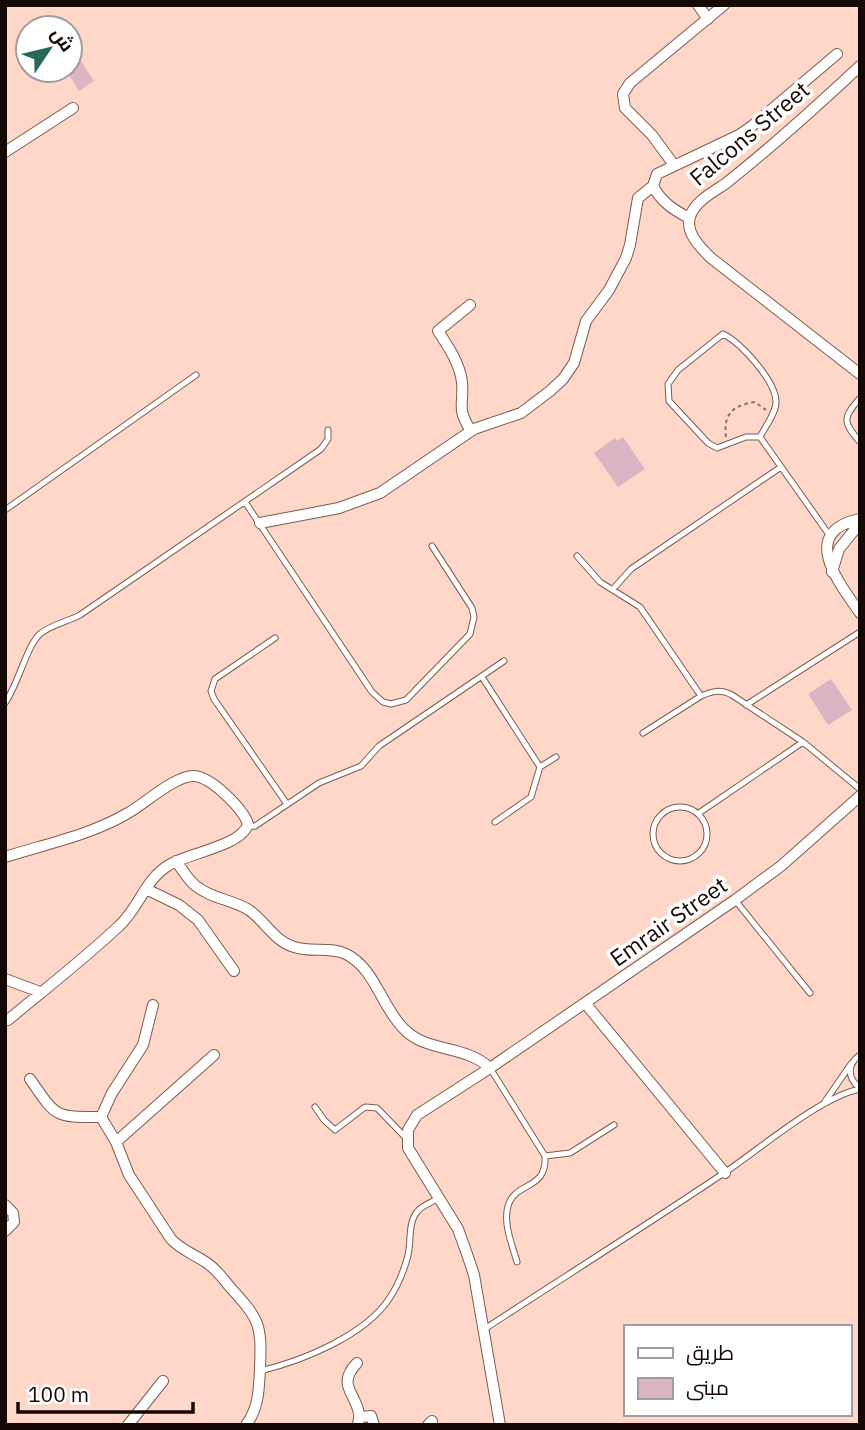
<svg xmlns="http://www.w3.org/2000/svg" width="865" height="1430" viewBox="0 0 865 1430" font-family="'IBM Plex Sans',Cairo,sans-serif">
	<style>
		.building { fill: #dbb5c3 }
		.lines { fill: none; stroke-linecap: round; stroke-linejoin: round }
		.service-casing { stroke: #7d5c4f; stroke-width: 7 }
		.minor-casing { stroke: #7d5c4f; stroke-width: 12 }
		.path { stroke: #886e65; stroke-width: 2; stroke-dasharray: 3.5 3.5; stroke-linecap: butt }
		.service { stroke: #fff; stroke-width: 5 }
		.minor { stroke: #fff; stroke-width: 10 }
		.labels { text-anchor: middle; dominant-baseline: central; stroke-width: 7; stroke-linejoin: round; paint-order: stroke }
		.street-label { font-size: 23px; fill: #150905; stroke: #fff }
	</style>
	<rect width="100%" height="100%" fill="#fed7c8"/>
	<path class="building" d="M78,57L94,81L79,91L66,70H70V62Z
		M623,437L645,469L618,487L594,453L615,438L617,441Z
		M831,679L852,710L828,725L808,694Z"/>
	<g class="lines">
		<defs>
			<path id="service" d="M860,398C843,418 842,421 860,442
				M760,437C765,427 776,413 776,402C776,381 741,343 723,334L678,370L668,384L669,401L708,443L717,448L746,437H760L830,536
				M245,502L372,692L383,702L391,704L406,700L470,634L474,617L472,608L432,546
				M5,510L196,375
				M577,556L600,582L640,607L701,696L643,733
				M613,589L631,569L781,467
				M275,638L215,679L211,691L214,699L287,804
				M482,677L540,767
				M701,696C713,691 720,689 732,695L803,742L860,789
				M5,703C18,685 27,645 40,634C50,625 67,622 80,615L321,449L328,439V430
				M746,705L860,632
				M653 834a27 27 0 1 1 54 0a27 27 0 1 1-54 0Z
				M699,813L803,742
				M495,822L531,797L540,767L556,757
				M248,827L255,826L319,783L361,766L379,746L504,661
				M735,900L810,993
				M860,1055C847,1064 847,1078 860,1088
				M490,1068L545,1156C547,1191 515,1181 508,1206C503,1224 512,1244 517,1262
				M824,1103L851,1064
				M315,1107L324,1120L335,1130L365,1107L377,1108L407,1139
				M545,1156L570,1153L614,1125
				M483,1330C564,1277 645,1226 724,1173C760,1149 820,1097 860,1089
				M260,1371C302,1361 364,1336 389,1299C397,1287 403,1273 407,1259C412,1245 407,1224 417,1212C421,1206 432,1202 439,1198"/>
			<path id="minor" d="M698,5L708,19
				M860,66C816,107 772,147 725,184C713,192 694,202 690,217C685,233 701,248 711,258L860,374
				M5,152L73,108
				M674,165L652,135L625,108L623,94L630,83L724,5
				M689,218C674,210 661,202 653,186L657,174L739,135L752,126L837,54
				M470,305L438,331C448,346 460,364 462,382C464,407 456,407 471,431
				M860,519C798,532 839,583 860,613
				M260,523L339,508L380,493L474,429L521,413L550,391L563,379L574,363L586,321L609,290L626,258L630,245L638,198L653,186
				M832,572L839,549L860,523
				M5,857C46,844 91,835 128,813C144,804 175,776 193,776C211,776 243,809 248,824C242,846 188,853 169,865C145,879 139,908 119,926C84,959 45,989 8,1020
				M176,861C182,869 188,880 196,886C210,898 233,900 249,910C265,921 274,941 294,947C311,953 329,946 346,954C375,968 382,1008 404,1029C427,1053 464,1044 490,1068
				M146,889L179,905L198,920L234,971
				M5,979L40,992
				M585,1003L725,1173
				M214,1055L116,1142L129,1175L171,1239C181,1250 194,1254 207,1263C216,1269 222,1277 229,1286C259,1319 262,1323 260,1368C259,1388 259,1408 246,1425
				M30,1079C57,1118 54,1117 101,1117
				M116,1142L101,1117L112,1093L143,1045L153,1005
				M5,1205L13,1213L14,1222L5,1231
				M357,1363C336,1385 356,1393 359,1414C360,1418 358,1421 358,1425
				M361,1417L371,1416L374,1425
				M128,1425L163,1381
				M428,1425L432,1421
				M500,1425L474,1275L467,1254L458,1229L408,1148V1130L417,1115L490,1068L735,900L781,866L860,796"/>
		</defs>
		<use href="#service" class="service-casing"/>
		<use href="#minor" class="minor-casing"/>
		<path class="path" d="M726,437C723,414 733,405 755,402L766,410"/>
		<use href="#service" class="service"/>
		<use href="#minor" class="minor"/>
	</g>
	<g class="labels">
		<g class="street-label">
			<text transform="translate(749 133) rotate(-40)">Falcons Street</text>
			<text transform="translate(668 921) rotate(-35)">Emrair Street</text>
		</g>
	</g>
	<rect width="865" height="1430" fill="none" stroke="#150905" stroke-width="14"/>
	<rect x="624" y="1325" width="228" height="91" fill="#ffffff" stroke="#a19d9b" stroke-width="2"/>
	<rect x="638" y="1348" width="35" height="10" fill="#ffffff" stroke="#a19d9b" stroke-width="2"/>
	<text x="686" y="1360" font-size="21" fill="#150905">طريق</text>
	<rect x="638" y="1378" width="35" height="21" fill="#dbb5c3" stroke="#a19d9b" stroke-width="2"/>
	<text x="686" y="1395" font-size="21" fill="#150905">مبنى</text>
	<g transform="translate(49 49) rotate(55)"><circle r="33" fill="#ffffff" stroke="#a19d9b" stroke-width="2"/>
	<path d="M0-5L12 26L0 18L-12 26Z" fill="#276a5b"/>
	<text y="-10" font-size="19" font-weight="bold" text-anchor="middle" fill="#150905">ش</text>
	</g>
	<path d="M18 1402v10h175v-10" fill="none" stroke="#150905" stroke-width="3.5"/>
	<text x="28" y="1402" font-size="21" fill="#150905" stroke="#ffffff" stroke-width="5" paint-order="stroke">100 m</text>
</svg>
